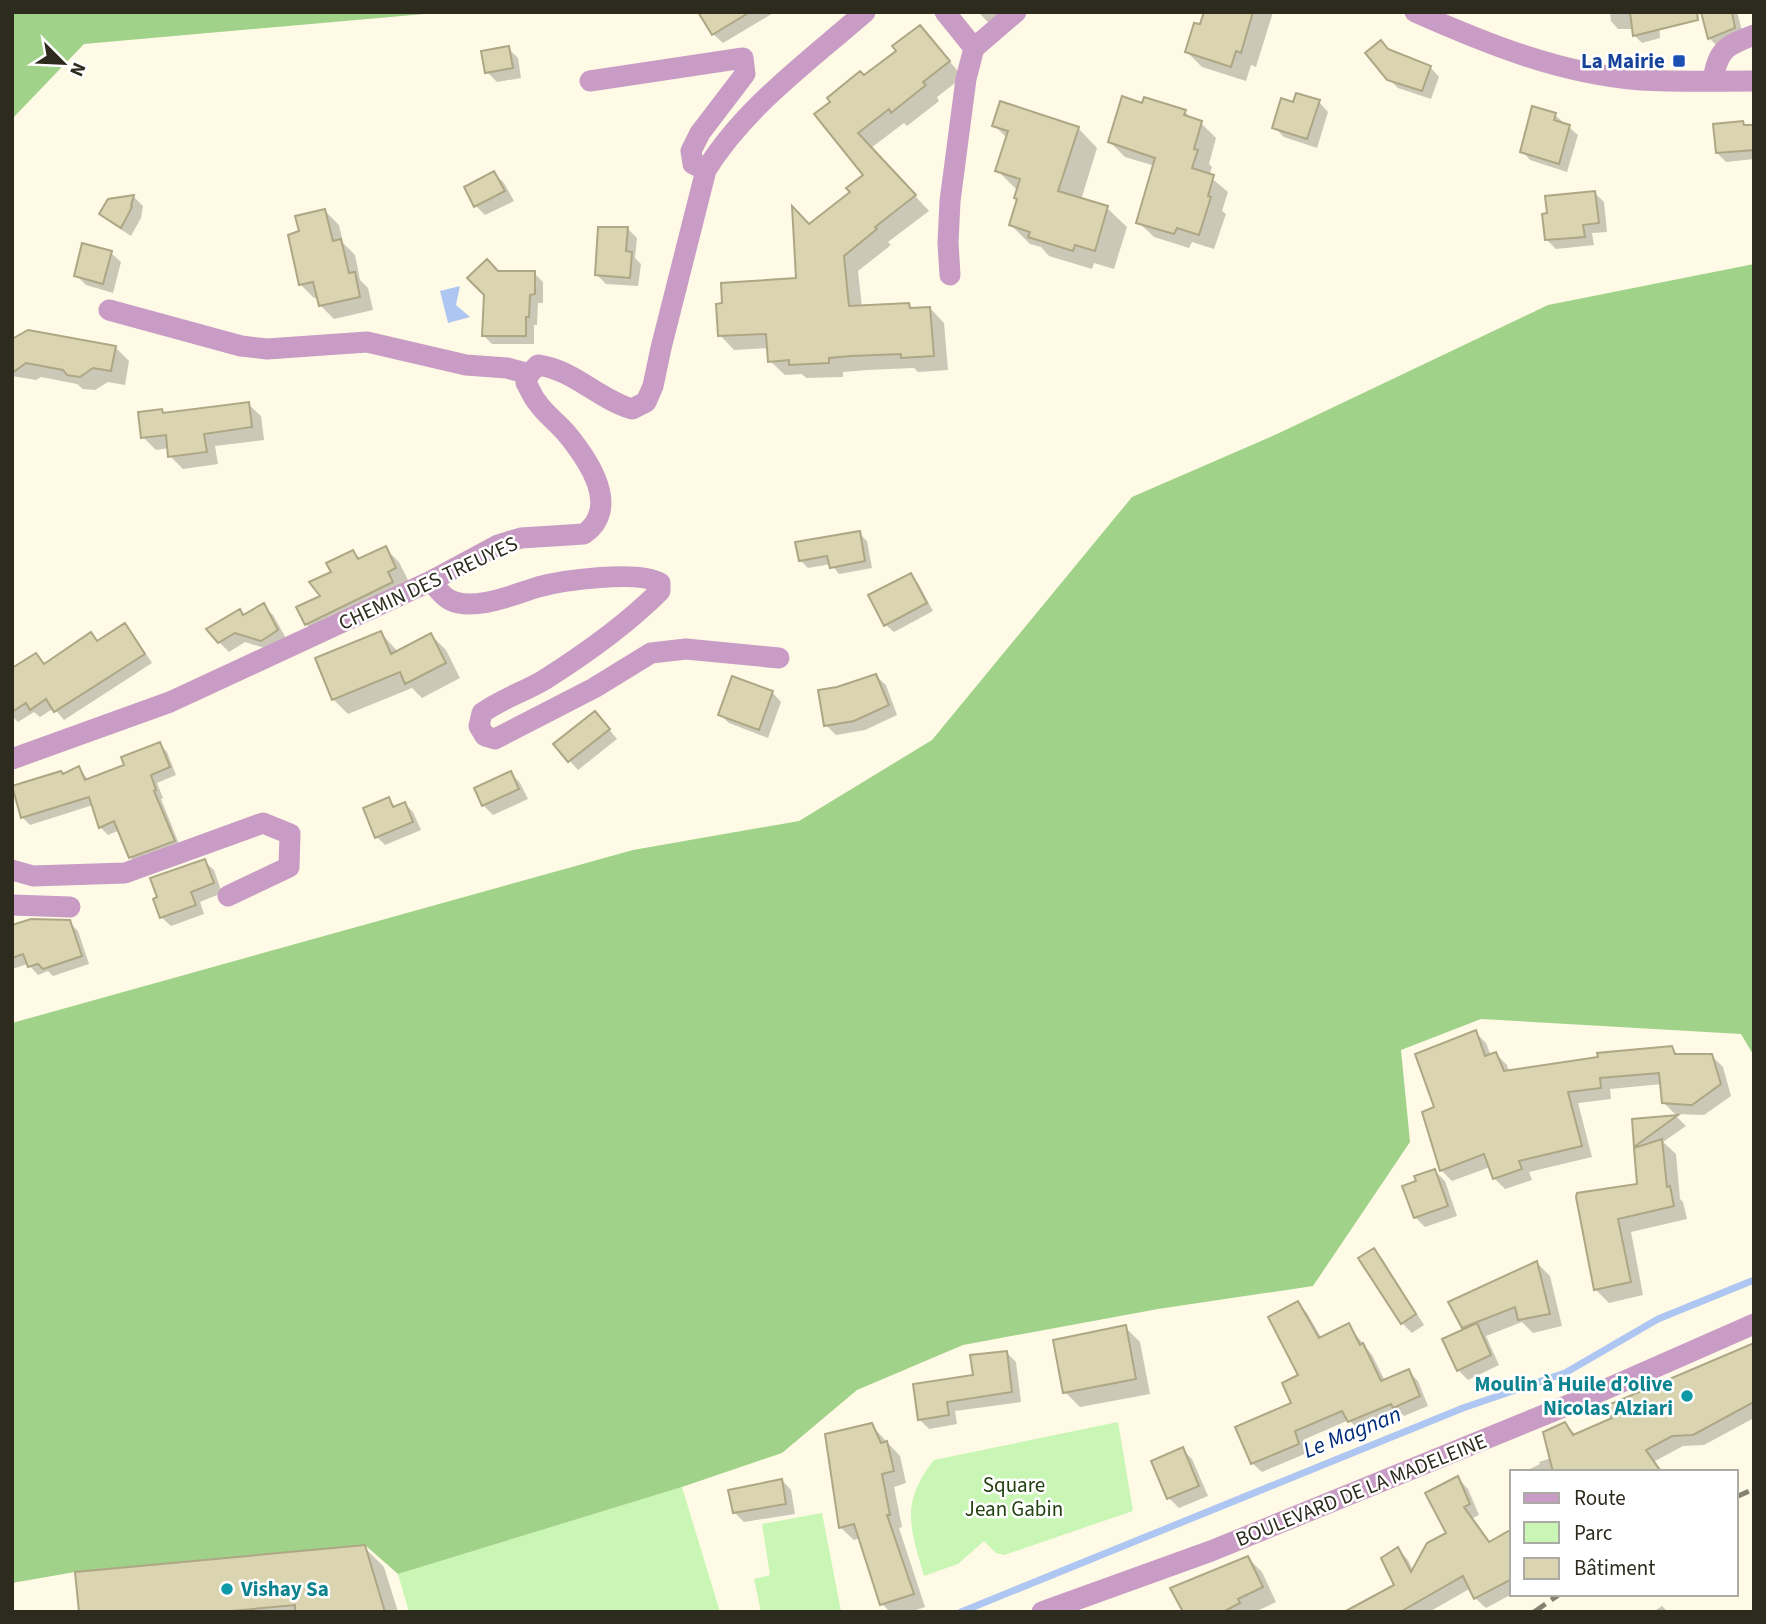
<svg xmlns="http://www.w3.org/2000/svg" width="1766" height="1624" viewBox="0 0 1766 1624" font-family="'Source Sans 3',sans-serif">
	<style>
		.green { fill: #c9f6b5 }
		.forest { fill: #a1d289 }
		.water { fill: #aec7f2 }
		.shadow { fill: #0003 }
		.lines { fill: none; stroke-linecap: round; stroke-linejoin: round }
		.stream { stroke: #aec7f2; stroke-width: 7 }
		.building { fill: #dad4b0; stroke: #ada785; stroke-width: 2 }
		.minor { stroke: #c99cc5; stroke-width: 21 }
		.rail { stroke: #858271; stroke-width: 5; stroke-dasharray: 14 7; stroke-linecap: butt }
		.transit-dot { fill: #1a4fb4; stroke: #fff; stroke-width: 2.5 }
		.culture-dot { fill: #0f9aa8; stroke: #fff; stroke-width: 2.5 }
		.labels { text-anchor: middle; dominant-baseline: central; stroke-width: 5; stroke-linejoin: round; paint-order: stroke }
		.transit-label { font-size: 21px; font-weight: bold; fill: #164399; stroke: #fff; text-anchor: end }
		.street-label { font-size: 21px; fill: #2d2b1d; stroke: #fff }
		.culture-label { font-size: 21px; font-weight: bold; fill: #0d838f; stroke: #fff; text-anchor: end }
		.park-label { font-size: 21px; fill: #22410f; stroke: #fff }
		.water-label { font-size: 23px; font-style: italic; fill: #002b7a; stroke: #fff }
	</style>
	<rect width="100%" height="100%" fill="#fefae5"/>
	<path class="green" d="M1118,1422L1133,1511L1004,1555L996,1553L984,1541L958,1564L924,1576C910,1527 900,1503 934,1460Z
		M682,1487L720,1612H409L398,1574Z
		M822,1513L841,1611L761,1612L754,1579L770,1575L762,1524Z"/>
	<path class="forest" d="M12,12H447L84,44L12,119Z
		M1754,264V1056L1741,1034L1481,1019L1401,1050L1410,1142L1313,1286L1158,1309L963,1345L857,1390L782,1453L682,1487L398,1574L365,1545L75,1572L12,1583V1023L633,850L799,821L932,740L1132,497L1277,434L1548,305Z"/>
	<path class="water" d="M460,286L456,305L470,317L448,323L440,291Z"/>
	<path class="shadow" d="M710,12H775L723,43L713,34Z
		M978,12H1008L994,28Z
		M1205,12H1273L1256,67L1251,65L1246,81L1202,67L1187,52L1201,27Z
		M1610,12H1658L1660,38L1642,43L1634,35V29H1618L1611,21Z
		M1703,12H1737L1744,38L1719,48L1709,38Z
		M920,27L963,77L937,97L939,101L907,126L904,123L871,148L929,211L888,242L891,245L858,271L862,307L909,305L913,309L930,308L944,323L948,370L918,372L914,368L867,370L843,372V377L806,378L802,374L785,375L770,361L769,348L734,350L720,335L798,280L809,226L853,193L865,175L816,115L898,51Z
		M508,48L518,58L521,78L497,82L487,72Z
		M1390,51L1430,67L1439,77L1431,99L1398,88L1388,78Z
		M1319,102L1328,112L1317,148L1284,137L1274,127L1294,105Z
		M1143,105L1185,112L1193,120L1201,123L1216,138L1209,164L1212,167L1209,176L1228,192L1222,211L1226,214L1214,249L1192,242L1189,248L1154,237L1138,222L1155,166L1125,157L1110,142Z
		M1555,115L1578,135L1567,172L1530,160L1522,151Z
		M1742,123L1746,127L1754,126V159L1726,162L1717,153Z
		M994,125L1078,128L1097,148L1081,200L1107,208L1127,227L1114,269L1094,263L1092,269L1049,256L1041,247L1030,244L1011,225L1018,201L1016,198L1018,191L997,170L1008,139Z
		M494,173L504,183L514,201L485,215L476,206Z
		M1595,193L1604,202L1607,232L1592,233L1594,245L1556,249L1546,239Z
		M134,197L143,206L141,218L131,236L111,223L101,214L109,201Z
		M325,211L339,225L343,243L355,255L360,280L368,288L373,310L334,319L320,305L318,298H314L301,285V233Z
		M627,228L637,238L635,258L641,264L638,286L606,284L597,275Z
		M111,253L121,262L113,293L86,285L76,275Z
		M497,272L534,273L543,282V303H538L537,325H534V344H492L483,335Z
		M12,341L115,347L129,361L125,385L108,382L95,390L83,389L77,384L41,377L36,380L12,376Z
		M248,404L261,416L264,440L215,446L218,464L183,469L170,456L169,448L156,450L143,437L162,411L165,414Z
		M859,533L867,541L872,568L839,574L831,564L808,568L800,560Z
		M385,548L399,562L409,582L320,638L306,624L353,552L361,560Z
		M910,575L918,583L933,611L894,632L886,625Z
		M263,606L273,615L287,640L271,650L245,642L229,652L219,642L239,611L245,616Z
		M124,626L133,634L152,663L64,720L54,708L40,717L34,712L18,722L12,716V670L36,655L45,665L91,635L99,642Z
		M381,633L398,652L431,635L446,650L460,678L422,698L412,688L348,714L333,699Z
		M876,676L886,685L897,715L865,730L836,735L826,725L838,688Z
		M733,678L773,693L781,702L768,738L729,723L720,715Z
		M603,722L617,739L578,770L555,744Z
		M159,744L167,752L176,775L157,783L163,798L161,799L181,849L138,865L130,857L120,830L108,835L100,827L93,805L30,825L22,817L63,775L79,768L89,781L126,766Z
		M511,773L520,783L528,799L493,815L483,805Z
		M388,799L396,807L405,804L413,812L421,830L385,845L377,837Z
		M204,861L214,870L222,893L200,902L204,914L171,926L161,917Z
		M12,922L16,926L69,922L78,931L89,964L53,976L48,971L38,975L28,964L12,969Z
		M1475,1032L1486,1043L1491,1056L1496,1054L1507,1065L1509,1072L1671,1048L1679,1056H1712L1723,1067L1731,1096L1704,1115L1675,1114L1664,1103L1662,1084L1610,1089L1611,1099L1578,1103L1592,1157L1529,1172L1532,1180L1505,1189L1494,1178L1490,1167L1452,1181L1441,1170L1437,1108Z
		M1677,1117L1686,1126L1663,1142L1676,1154L1680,1199L1683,1202L1687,1219L1631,1232L1643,1295L1609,1303L1595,1289L1577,1197L1639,1185L1638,1148L1636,1146L1634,1121Z
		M1435,1171L1445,1181L1457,1216L1425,1227L1415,1217L1418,1182Z
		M1374,1250L1383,1260L1424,1325L1412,1333L1402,1323Z
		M1537,1263L1550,1276L1562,1326L1533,1333L1522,1322L1486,1336L1499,1365L1468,1380L1458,1370L1466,1330L1463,1327Z
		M1298,1303L1307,1313L1322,1339L1348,1325L1372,1355L1385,1381L1408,1371L1418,1381L1428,1406L1404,1416L1401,1413L1359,1430L1349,1420L1303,1440L1307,1453L1262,1472L1252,1463L1293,1403L1301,1376Z
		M1125,1327L1140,1342L1150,1394L1080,1407L1065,1392Z
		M1754,1348V1418L1704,1445L1683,1446L1655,1461L1663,1472H1524L1540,1464L1539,1462L1551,1458L1565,1424L1576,1435L1614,1419Z
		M1006,1352L1016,1362L1021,1402L955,1411L957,1424L929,1429L919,1419Z
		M871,1425L900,1456L906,1483L894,1487L902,1527L899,1528L925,1607L910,1612H890L882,1604L860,1538L854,1540L841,1528L827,1436Z
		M1183,1450L1192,1459L1208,1496L1179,1508L1169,1498L1154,1462Z
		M1458,1478L1468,1489L1479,1515L1473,1518L1491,1543L1512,1531V1594L1486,1608L1475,1598L1471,1588L1429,1612H1365L1396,1585L1398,1549L1408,1560L1413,1570L1448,1533Z
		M782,1480L791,1490L795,1514L744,1522L734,1512Z
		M364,1547L384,1567L398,1612H80Z
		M1248,1558L1262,1572L1276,1602L1255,1612H1185Z
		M1662,1606L1668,1612H1653Z"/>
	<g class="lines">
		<path class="stream" d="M961,1612L1463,1408L1565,1373L1658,1319L1754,1280"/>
	</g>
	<path class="building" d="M698,12H750L712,35Z
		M1204,12H1253L1241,53L1236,51L1231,67L1185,52L1194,23L1200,24Z
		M1630,12H1697L1698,20L1633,36Z
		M1701,12H1732L1735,28L1708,39Z
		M920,25L950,61L923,82L926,85L891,113L889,109L858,133L916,195L875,227L877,229L844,256L849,306L909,303L910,308L930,307L934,356L901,358V354L851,356L829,358V363L789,365V360L768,362L766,334L718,336L716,304L722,303L721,283L796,278L792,206L809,224L850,192L846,188L863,175L814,114L830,102L827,98L860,71L864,75L896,51L892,46Z
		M1381,40L1388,49L1431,66L1422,91L1387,80L1365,53Z
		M509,46L513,68L485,73L481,51Z
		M1296,93L1320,100L1307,139L1272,128L1281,98L1293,102Z
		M1122,96L1142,103L1144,97L1186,110L1184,115L1202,121L1194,149L1198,150L1192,168L1214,175L1208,196L1211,197L1199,235L1177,228L1174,234L1136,223L1155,158L1108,142Z
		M1000,101L1079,127L1058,191L1108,206L1095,251L1075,245L1073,251L1028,237L1030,232L1009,225L1017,199L1014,198L1020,179L995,171L1008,131L992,126Z
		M1532,106L1556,113L1554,120L1570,125L1559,164L1520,152Z
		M1743,121L1744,125H1754V150L1716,153L1713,124Z
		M494,171L505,191L474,207L464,187Z
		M1595,191L1599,223L1583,225L1585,237L1545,240L1542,214L1547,213L1545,196Z
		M134,195L131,206L132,207L121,228L99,214L108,199Z
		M325,209L333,241L341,239L349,273L355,272L360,297L319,306L313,282L299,285L288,235L299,231L295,216Z
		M598,227H628L626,251L632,252L630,278L595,275Z
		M82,243L112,251L103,284L74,276Z
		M487,259L498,271H535V294L530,295L529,317H526V336H482L484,295L467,278Z
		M28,330L116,346L111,371L93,368L80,377L67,375L63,370L26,363L12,373V339Z
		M249,402L252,427L204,434L207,452L168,457L166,435L141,438L138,412L162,409L163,413Z
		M860,531L865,561L830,568L827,556L799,561L795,542Z
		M386,546L396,568L388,572L393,582L305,625L296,607L320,596L309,582L331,572L326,563L353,550L358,559Z
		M911,573L927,603L884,626L868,595Z
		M264,603L278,630L261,641L235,633L218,643L206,629L240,609L243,615Z
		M125,623L145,654L54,712L46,699L30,710L26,703L12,712V668L36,653L44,664L91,632L97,641Z
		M381,631L391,654L431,633L446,663L405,684L400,672L332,700L315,658Z
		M876,674L889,705L854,721L824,726L818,690L837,687Z
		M732,676L773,691L759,730L718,715Z
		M595,711L610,729L568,762L553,744Z
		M160,742L170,767L151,775L156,790L154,791L175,841L129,858L114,821L99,828L89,797L21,818L12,786L61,771L63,774L79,766L85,780L124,765L121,757Z
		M511,771L519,789L482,806L474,788Z
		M389,797L393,807L405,802L413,822L375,838L363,808Z
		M205,859L214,883L191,892L196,905L160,918L153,899L157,897L150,878Z
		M31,919L70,920L82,956L43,969L38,964L28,967L23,954L12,958V925Z
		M1476,1030L1485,1056L1496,1052L1504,1071L1598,1057L1597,1053L1672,1046L1675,1054H1712L1721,1084L1692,1105H1689L1662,1103L1659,1073L1600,1078L1601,1088L1568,1092L1582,1146L1519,1161L1522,1169L1493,1179L1484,1154L1440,1171L1422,1112L1434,1107L1415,1054Z
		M1678,1115L1634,1147L1632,1119Z
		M1662,1139L1667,1187L1670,1186L1674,1206L1618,1219L1631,1282L1594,1290L1576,1197L1577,1193L1637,1184L1634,1148Z
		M1435,1169L1448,1206L1414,1218L1402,1186L1416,1181L1414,1176Z
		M1374,1248L1416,1314L1401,1324L1358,1258Z
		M1537,1261L1550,1314L1518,1320L1515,1307L1462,1328L1448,1302Z
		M1298,1301L1319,1338L1349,1323L1360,1345L1363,1343L1381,1381L1409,1369L1420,1396L1393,1408L1391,1404L1348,1422L1342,1411L1295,1431L1299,1444L1251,1464L1235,1427L1291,1403L1282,1383L1298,1375L1268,1317Z
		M1477,1323L1491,1355L1457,1371L1442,1339Z
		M1126,1325L1136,1379L1063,1393L1053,1340Z
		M1754,1343V1402L1693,1435L1672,1436L1646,1450L1661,1472H1553L1543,1432L1565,1422L1573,1435L1612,1418L1606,1406Z
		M1007,1351L1012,1392L947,1402L949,1415L918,1420L913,1384L973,1375L970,1355Z
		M872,1423L881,1443L887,1441L894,1471L882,1474L890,1515H887L914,1594L880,1605L854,1524L839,1528L825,1434Z
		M1183,1447L1199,1486L1167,1499L1151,1461Z
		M1458,1476L1470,1504L1464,1507L1489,1542L1512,1529V1579L1474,1599L1463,1576L1400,1612H1344L1394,1585L1381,1558L1398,1547L1411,1572L1427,1543L1446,1533L1425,1493Z
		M782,1479L786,1504L733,1513L728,1490Z
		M365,1545L385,1612H295V1605L220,1612H79L75,1572Z
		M1248,1556L1263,1587L1238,1599L1240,1603L1223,1612H1183L1170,1588Z"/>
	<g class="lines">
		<path class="minor" d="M945,12L974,48L966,79L950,201L948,243L950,275
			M1415,12C1487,44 1561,74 1641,80C1678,82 1716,81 1754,81
			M974,48L1016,12
			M1713,80C1718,50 1725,46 1754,35
			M590,81L743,58L745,74L700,133L691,151L693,164L706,170
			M109,310L241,346L267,349L367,342L466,365L507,368L529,374
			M431,581C436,587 443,597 450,600C474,612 515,594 538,587C564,580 638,570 660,583V591C628,623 582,656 544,680C524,692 501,699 482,713L479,726L485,736L495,739L594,688L651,653L686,649L779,658
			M12,759L170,702L431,581L498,545L521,538L584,534C621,508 589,461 567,434C558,423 545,414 537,402C532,396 530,389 526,383L529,374L538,365C574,370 598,399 632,409L646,402L653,386L661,348L706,170C745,107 809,61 865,12
			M12,870L33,876L125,873L263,823L290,834L289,867L228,896
			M12,905L70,907
			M1042,1612L1211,1551L1588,1397L1754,1324"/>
		<path class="rail" d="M1736,1497L1754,1489
			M1534,1612L1560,1594"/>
	</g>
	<rect class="transit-dot" x="1672" y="54" width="14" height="14" rx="3.5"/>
	<g class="culture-dot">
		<circle cx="1687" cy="1396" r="7"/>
		<circle cx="227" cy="1589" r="7"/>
	</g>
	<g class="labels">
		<g class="transit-label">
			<text x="1665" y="61">La Mairie</text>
		</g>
		<g class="street-label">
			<text transform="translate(428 583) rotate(-25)">CHEMIN DES TREUYES</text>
			<text transform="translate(1361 1490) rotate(-22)">BOULEVARD DE LA MADELEINE</text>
		</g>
		<g class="culture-label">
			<text x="1673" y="1384">Moulin à Huile d’olive<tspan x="1673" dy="24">Nicolas Alziari</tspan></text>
			<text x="241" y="1589" text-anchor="start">Vishay Sa</text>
		</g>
		<g class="park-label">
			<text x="1014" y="1485">Square<tspan x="1014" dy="24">Jean Gabin</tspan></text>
		</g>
		<g class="water-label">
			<text transform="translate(1352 1432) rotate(-22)">Le Magnan</text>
		</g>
	</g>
	<rect width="1766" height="1624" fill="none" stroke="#2d2b1d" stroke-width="28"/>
	<rect x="1510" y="1470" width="228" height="126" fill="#ffffff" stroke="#abaaa5" stroke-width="2"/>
	<rect x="1524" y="1493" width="35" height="10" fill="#c99cc5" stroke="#abaaa5" stroke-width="2"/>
	<text x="1574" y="1505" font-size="21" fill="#2d2b1d">Route</text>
	<rect x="1524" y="1522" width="35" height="21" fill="#c9f6b5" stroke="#abaaa5" stroke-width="2"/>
	<text x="1574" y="1540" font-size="21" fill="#2d2b1d">Parc</text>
	<rect x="1524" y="1558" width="35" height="21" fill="#dad4b0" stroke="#abaaa5" stroke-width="2"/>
	<text x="1574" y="1575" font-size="21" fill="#2d2b1d">Bâtiment</text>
	<g transform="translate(63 63) rotate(114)" stroke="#ffffff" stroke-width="5" paint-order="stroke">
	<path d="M0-5L12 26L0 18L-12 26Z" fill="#2d2b1d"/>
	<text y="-10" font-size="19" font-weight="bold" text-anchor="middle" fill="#2d2b1d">N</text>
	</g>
</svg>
